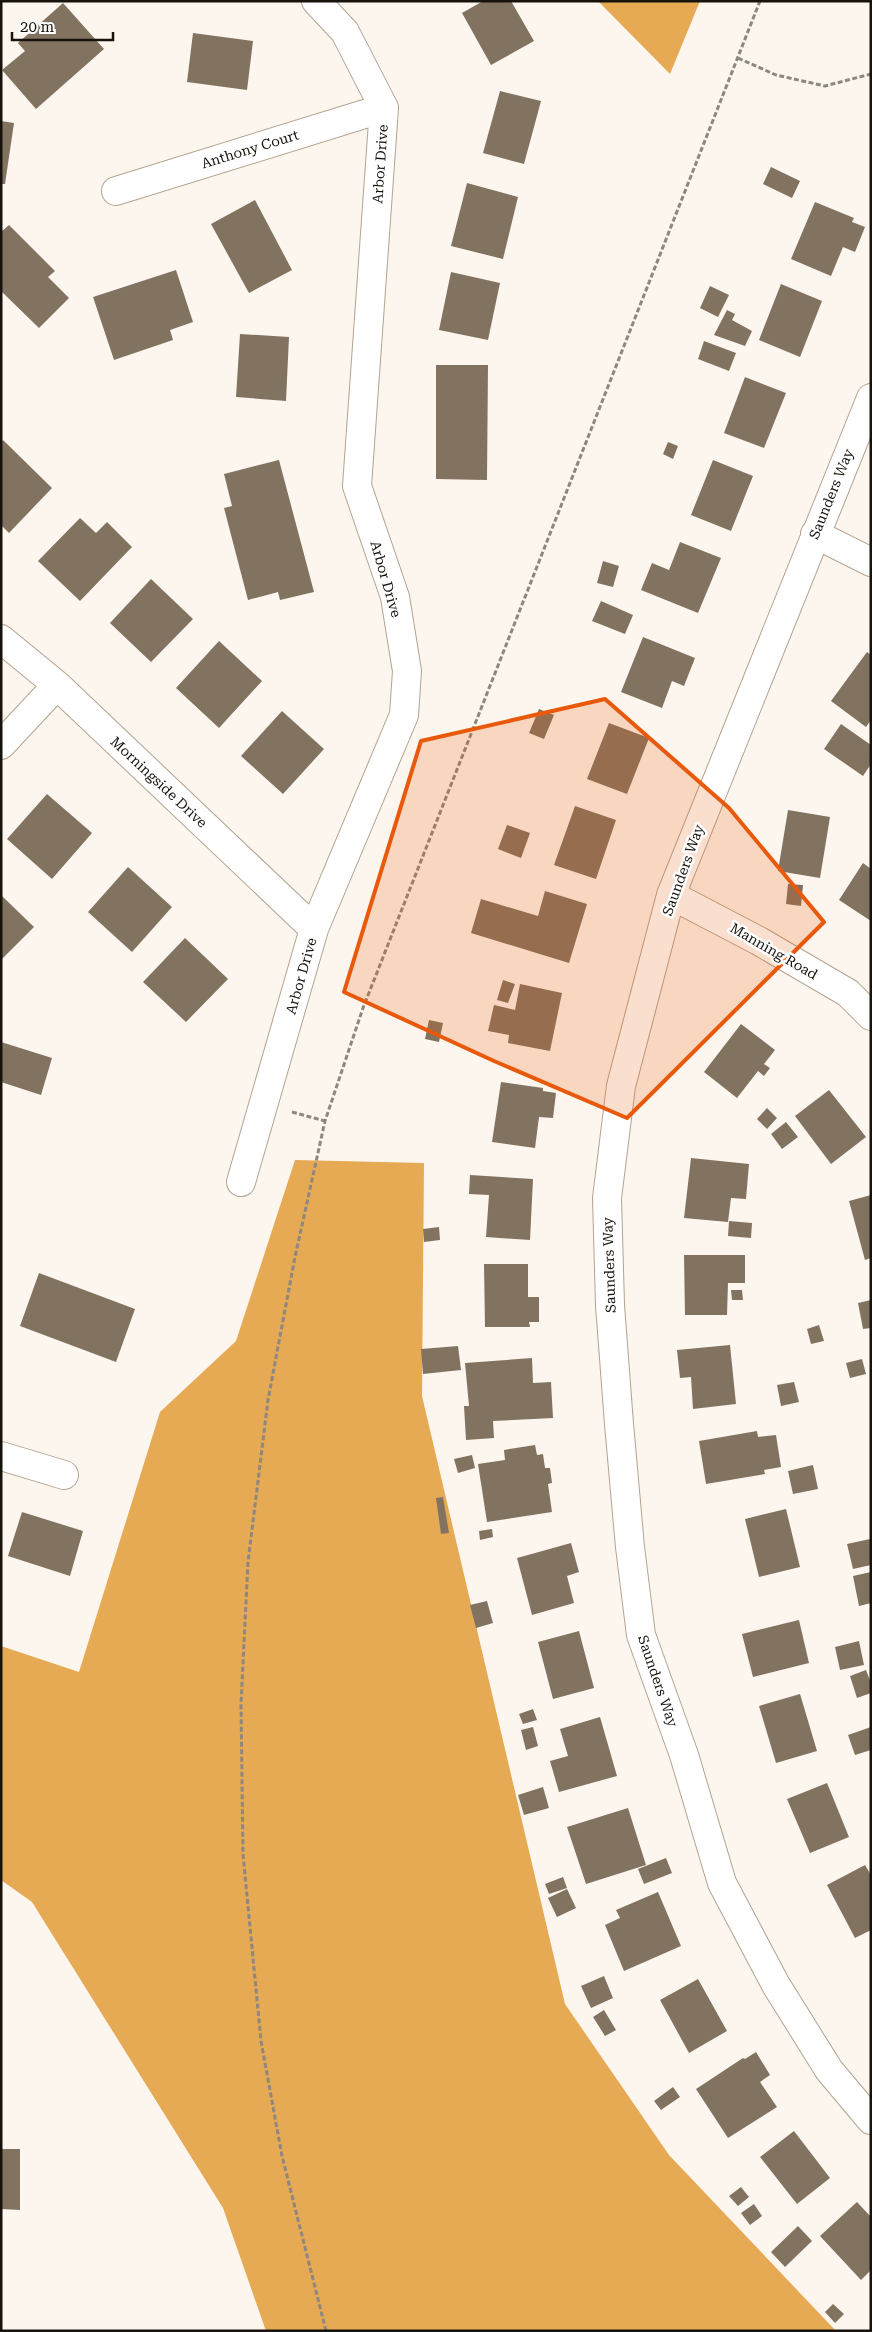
<svg xmlns="http://www.w3.org/2000/svg" width="872" height="2332" viewBox="0 0 872 2332" font-family="'Roboto Serif',serif">
	<style>
		.forest { fill: #e6a954 }
		.building { fill: #827361 }
		.lines { fill: none; stroke-linecap: round; stroke-linejoin: round }
		.minor-casing { stroke: #b3a390; stroke-width: 30 }
		.path { stroke: #8d8780; stroke-width: 3; stroke-dasharray: 5 2.5; stroke-linecap: butt }
		.minor { stroke: #fff; stroke-width: 28 }
		.marked { fill: #e8590c; fill-opacity: 0.2; stroke: #e8590c; stroke-width: 4; stroke-linejoin: round }
		.labels { text-anchor: middle; dominant-baseline: central; stroke-width: 5; stroke-linejoin: round; paint-order: stroke }
		.street-label { font-size: 14px; fill: #17120b; stroke: #fff }
	</style>
	<rect width="100%" height="100%" fill="#fdf6ee"/>
	<path class="forest" d="M598,1H700L670,74Z
		M295,1160L424,1163L422,1396L565,2004L669,2155L836,2331H266L223,2208L32,1902L1,1880V1646L79,1672L160,1412L236,1341Z"/>
	<path class="building" d="M483,1H511L534,41L491,65L462,13Z
		M63,3L104,49L36,109L2,70L25,51L18,43Z
		M193,33L253,41L247,90L187,82Z
		M500,91L541,101L524,164L483,153Z
		M1,121L14,123L5,184H1Z
		M771,167L800,181L792,198L763,184Z
		M467,183L518,197L503,259L451,246Z
		M255,200L292,270L249,293L211,224Z
		M815,202L854,218L852,222L865,227L855,252L843,247L831,276L791,259Z
		M9,225L55,271L48,277L69,298L39,328L1,291V232Z
		M176,270L193,322L170,330L173,340L114,360L93,297Z
		M451,272L500,283L488,340L439,330Z
		M781,284L822,301L800,357L759,340Z
		M710,286L729,295L718,317L700,308Z
		M727,310L735,314L732,320L752,331L745,346L714,335Z
		M240,334L289,337L286,401L236,397Z
		M704,341L736,353L729,371L698,359Z
		M436,365H488L487,480L436,479Z
		M745,377L786,393L764,448L724,433Z
		M3,440L52,488L9,533L1,525V443Z
		M668,442L678,446L673,459L663,454Z
		M279,460L314,592L280,600L278,592L248,600L224,508L232,506L224,474Z
		M713,460L753,476L731,531L691,515Z
		M80,518L96,533L107,522L132,547L80,601L38,561Z
		M680,542L721,558L698,613L641,590L652,563L669,570Z
		M603,561L619,566L613,587L597,583Z
		M151,579L193,619L151,662L110,623Z
		M601,601L633,615L625,634L592,621Z
		M643,637L695,658L684,686L672,681L662,708L621,692Z
		M219,641L262,681L219,728L176,688Z
		M867,652L871,655V720L866,727L831,701Z
		M539,709L554,715L544,739L529,733Z
		M282,711L324,749L283,794L241,756Z
		M609,723L649,738L627,794L587,779Z
		M841,724L871,745V764L863,776L824,749Z
		M47,794L92,833L52,879L7,839Z
		M575,806L616,820L596,879L554,865Z
		M788,810L830,817L820,878L778,871Z
		M507,825L530,833L521,858L498,849Z
		M863,863L871,869V921L839,900Z
		M128,867L172,907L132,952L88,912Z
		M788,884L803,885L801,906L786,904Z
		M545,891L587,904L569,963L471,933L481,899L538,916Z
		M1,895L34,927L1,960Z
		M185,938L228,979L186,1022L143,982Z
		M503,980L515,984L508,1003L497,1000Z
		M520,984L562,993L550,1051L508,1043L509,1035L488,1031L494,1005L515,1010Z
		M429,1020L443,1023L439,1042L425,1039Z
		M741,1024L775,1050L764,1064L770,1068L764,1076L758,1071L737,1098L704,1072Z
		M1,1042L52,1058L41,1095L1,1082Z
		M501,1082L543,1088V1091L556,1093L553,1118L539,1117L535,1148L492,1142Z
		M829,1090L866,1137L831,1164L795,1116Z
		M767,1108L777,1118L767,1129L757,1119Z
		M786,1122L798,1137L782,1149L771,1134Z
		M691,1158L749,1164L746,1199L731,1198L728,1222L684,1218Z
		M470,1175L533,1179L530,1240L486,1237L489,1195L469,1194Z
		M871,1195V1258L865,1260L849,1201Z
		M729,1221L752,1223L751,1238L728,1236Z
		M439,1227L440,1240L424,1242L423,1229Z
		M684,1255H745V1283H728L727,1315H685Z
		M484,1264H528V1297H539V1322H529L530,1327H485Z
		M39,1273L135,1309L116,1362L20,1326Z
		M731,1290H742L743,1300H732Z
		M871,1300V1328L863,1329L858,1303Z
		M819,1325L824,1341L811,1344L807,1329Z
		M730,1345L736,1404L693,1409L691,1377L680,1378L677,1350Z
		M458,1346L461,1370L423,1374L421,1349Z
		M532,1358L533,1383L551,1382L553,1418L493,1421L494,1438L466,1440L464,1406H469L465,1363Z
		M862,1359L866,1374L850,1378L846,1363Z
		M794,1382L799,1402L781,1406L777,1385Z
		M757,1431L758,1437L776,1435L781,1467L764,1470L765,1474L706,1484L699,1441Z
		M535,1445L537,1455L543,1454L545,1468H550L552,1483L548,1484L552,1512L487,1522L478,1464L505,1460L504,1450Z
		M472,1455L475,1468L458,1473L454,1459Z
		M813,1465L818,1489L793,1494L788,1471Z
		M443,1497L449,1533L441,1534L436,1498Z
		M786,1509L800,1567L759,1577L745,1519Z
		M22,1512L83,1531L70,1576L8,1556Z
		M492,1529L493,1537L480,1540L479,1531Z
		M870,1539L871,1565L853,1569L847,1544Z
		M571,1543L579,1572L567,1576L574,1603L532,1615L517,1558Z
		M871,1572V1603L859,1606L853,1576Z
		M487,1601L493,1623L476,1628L470,1605Z
		M799,1620L809,1663L753,1677L742,1634Z
		M579,1631L594,1688L553,1699L538,1642Z
		M859,1641L864,1665L840,1670L835,1647Z
		M866,1670L871,1683V1693L857,1698L850,1676Z
		M800,1694L817,1751L776,1763L759,1706Z
		M533,1709L537,1720L523,1724L519,1714Z
		M600,1717L617,1776L559,1792L550,1761L568,1756L560,1729Z
		M533,1727L538,1746L526,1750L521,1730Z
		M871,1727V1750L855,1755L848,1735Z
		M827,1783L849,1837L810,1853L787,1799Z
		M543,1787L549,1808L524,1815L518,1795Z
		M628,1808L646,1865L586,1884L567,1827Z
		M666,1858L672,1873L644,1884L638,1869Z
		M865,1865L871,1875V1930L855,1938L827,1885Z
		M563,1877L567,1888L549,1894L545,1884Z
		M567,1889L576,1908L557,1917L548,1898Z
		M658,1892L681,1946L624,1971L605,1925L620,1918L616,1910Z
		M604,1976L613,1998L591,2008L581,1986Z
		M698,1979L727,2031L689,2053L660,2000Z
		M604,2010L616,2030L605,2036L593,2017Z
		M756,2052L770,2075L760,2082L777,2107L728,2138L696,2089L743,2058L745,2059Z
		M673,2087L680,2097L661,2110L654,2101Z
		M794,2131L830,2178L797,2204L760,2157Z
		M1,2149H20V2210L1,2209Z
		M741,2187L749,2197L738,2206L729,2196Z
		M857,2202L871,2217V2270L861,2280L820,2236Z
		M754,2204L762,2216L750,2225L741,2213Z
		M798,2226L812,2241L785,2267L771,2252Z
		M833,2304L844,2314L835,2323L825,2312Z"/>
	<g class="lines">
		<defs>
			<path id="minor" d="M116,191L384,108
				M871,398L671,895L621,1086L607,1198L610,1305L619,1424L630,1547L641,1635L684,1755L722,1883L776,1985L829,2070L871,2120
				M815,534L871,562
				M1,639L57,685L314,929
				M1,745L57,685
				M671,895L759,941L848,993L871,1016
				M241,1182L314,929L404,715L407,671L395,597L357,486L384,108L345,32L316,1
				M1,1456L64,1475"/>
		</defs>
		<use href="#minor" class="minor-casing"/>
		<path class="path" d="M738,58L776,75L825,86L871,74
			M292,1112L325,1121
			M326,2331L282,2156L261,2041L243,1854L241,1704L248,1562L268,1400L295,1257L325,1121L363,1008L760,1"/>
		<use href="#minor" class="minor"/>
	</g>
	<path class="marked" d="M605,699L729,808L824,922L627,1118L494,1061L344,992L421,741Z"/>
	<g class="labels">
		<g class="street-label">
			<text transform="translate(250 149) rotate(-17)">Anthony Court</text>
			<text transform="translate(380 164) rotate(-86)">Arbor Drive</text>
			<text transform="translate(831 494) rotate(-68)">Saunders Way</text>
			<text transform="translate(386 579) rotate(74)">Arbor Drive</text>
			<text transform="translate(159 782) rotate(43)">Morningside Drive</text>
			<text transform="translate(683 870) rotate(-70)">Saunders Way</text>
			<text transform="translate(774 951) rotate(30)">Manning Road</text>
			<text transform="translate(301 976) rotate(-74)">Arbor Drive</text>
			<text transform="translate(609 1265) rotate(-92)">Saunders Way</text>
			<text transform="translate(658 1681) rotate(71)">Saunders Way</text>
		</g>
	</g>
	<rect width="872" height="2332" fill="none" stroke="#17120b" stroke-width="5"/>
	<path d="M12 32v8h101v-8" fill="none" stroke="#17120b" stroke-width="2.5"/>
	<text x="20" y="32" font-size="15" fill="#17120b" stroke="#ffffff" stroke-width="4" paint-order="stroke">20 m</text>
</svg>
